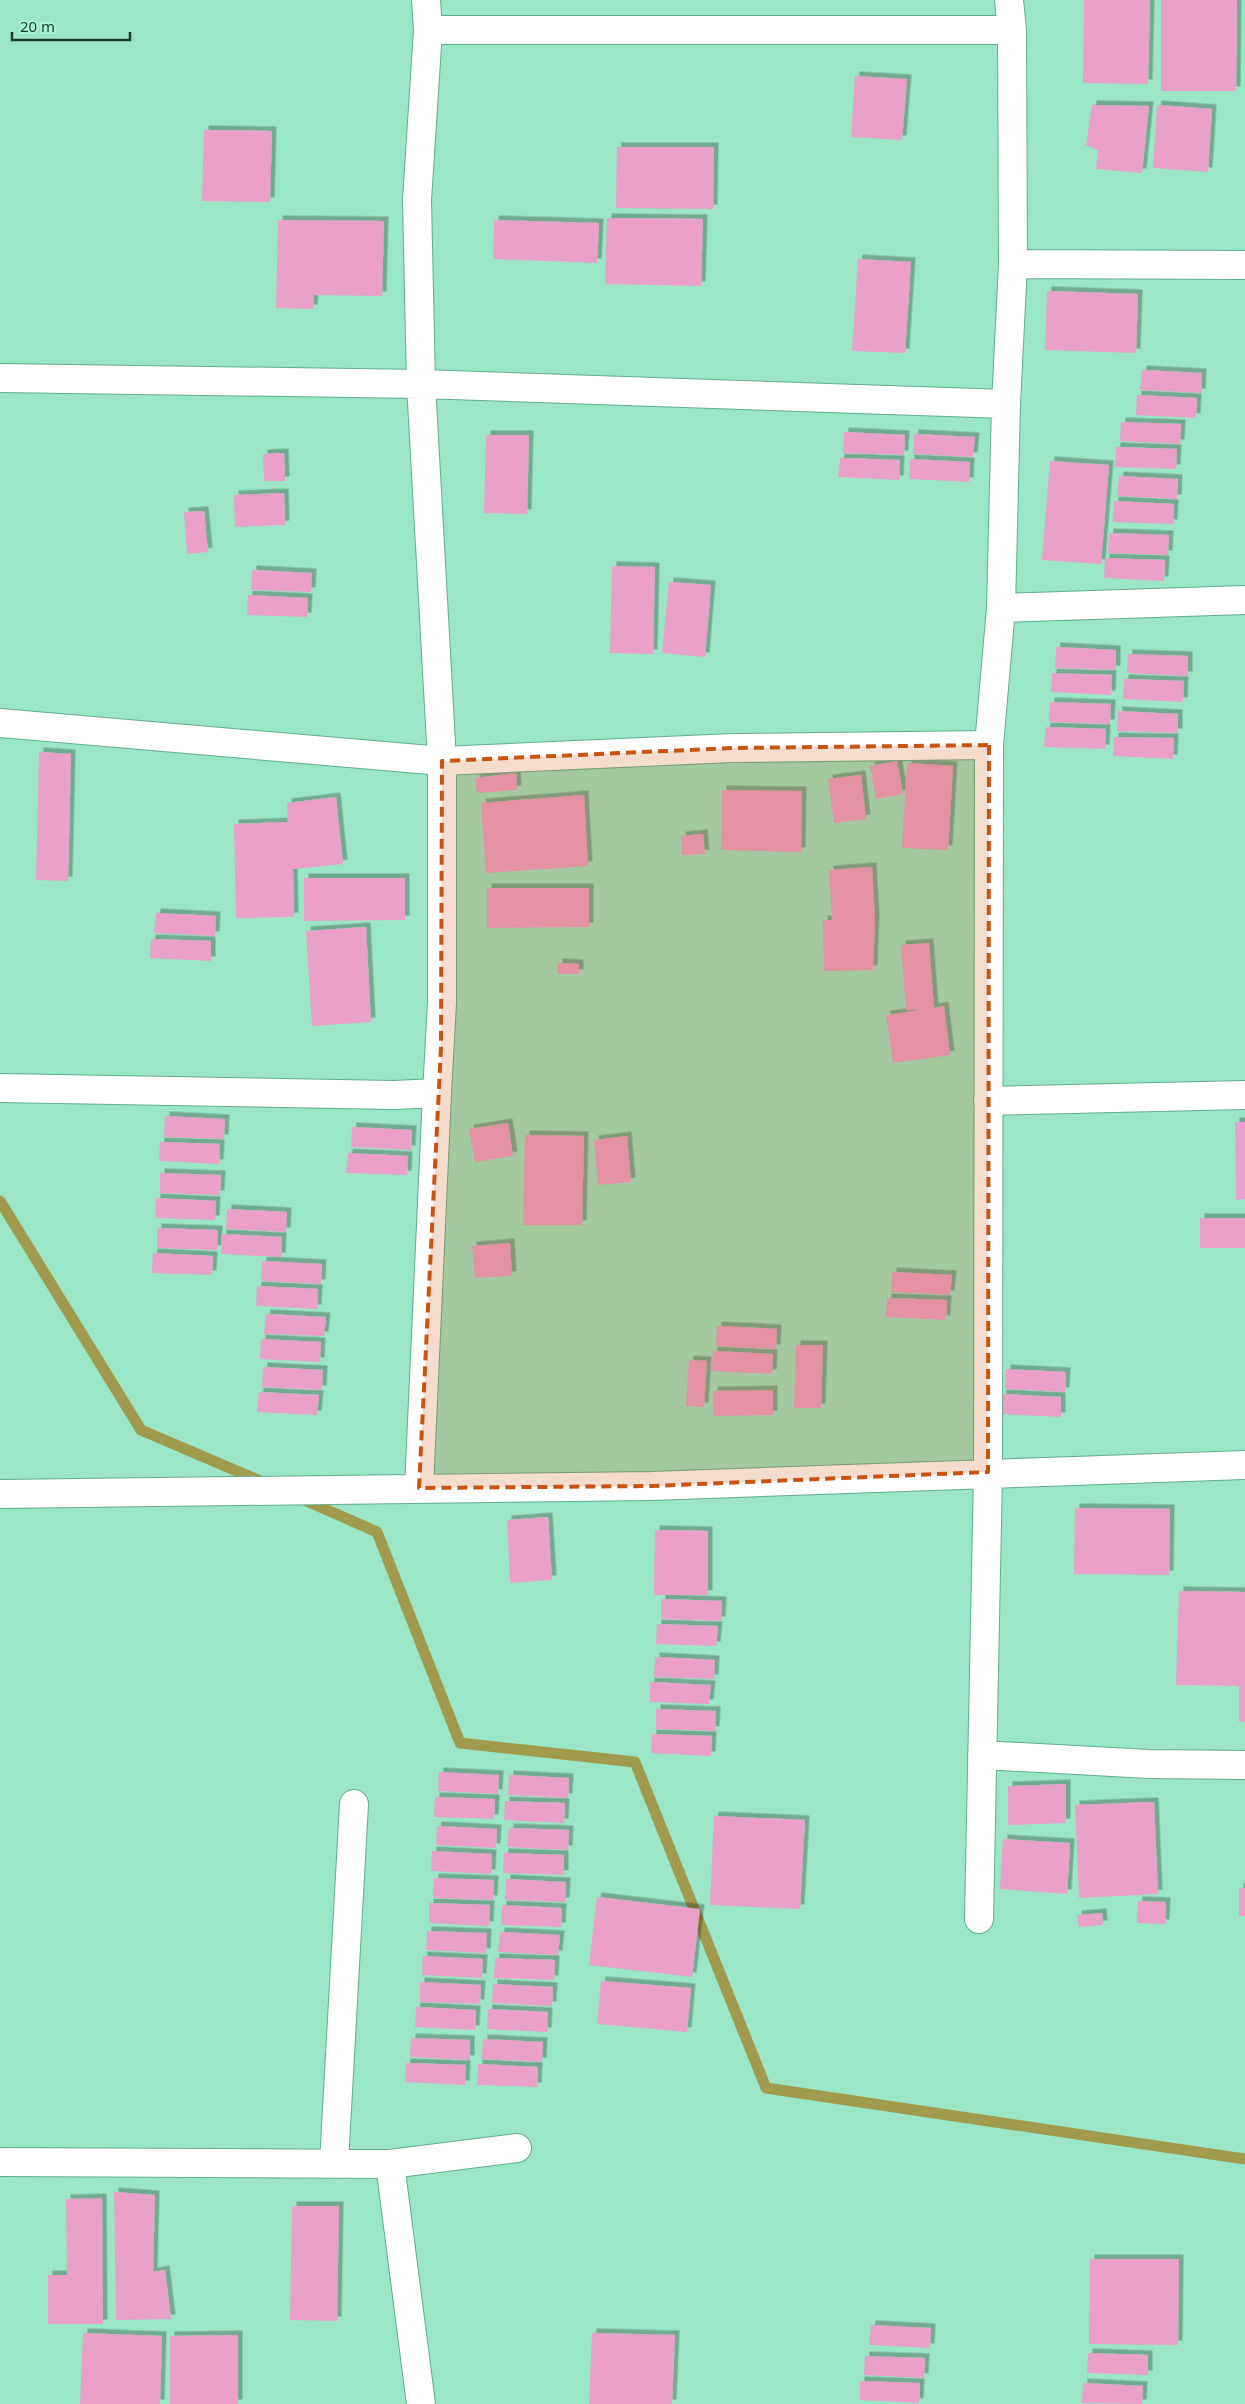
<svg xmlns="http://www.w3.org/2000/svg" width="1245" height="2404" viewBox="0 0 1245 2404" font-family="'Noto Sans',sans-serif">
	<style>
		.lines { fill: none; stroke-linecap: round; stroke-linejoin: round }
		.stream { stroke: #a19c4d; stroke-width: 11 }
		.building { fill: #eaa0c8; filter: url(#shadow) }
		.minor-casing { stroke: #63ad8e; stroke-width: 30 }
		.minor { stroke: #fff; stroke-width: 28 }
		.marked { fill: #c95411; fill-opacity: 0.2; stroke: #c95411; stroke-width: 4; stroke-dasharray: 10 6; stroke-linejoin: round }
	</style>
	<defs>
		<filter id="shadow"><feDropShadow dx="4.5" dy="-4.5" stdDeviation="0" flood-color="#0004"/></filter>
	</defs>
	<rect width="100%" height="100%" fill="#9be6c6"/>
	<g class="lines">
		<path class="stream" d="M0,1201L141,1430L265,1483
			M300,1498L377,1532L460,1743L635,1762L766,2088L1245,2159"/>
	</g>
	<path class="building" d="M1084,0H1150L1148,84L1083,83Z
		M1161,0H1237L1236,91H1161Z
		M855,76L907,79L902,140L851,137Z
		M1092,105L1149,106L1142,173L1096,169L1098,150L1086,145Z
		M1157,105L1212,109L1208,172L1153,168Z
		M204,130L272,131L270,202L202,201Z
		M617,147H714L713,209L616,208Z
		M607,218L703,219L701,286L605,284Z
		M278,220L384,221L382,296L314,295L313,309L276,308Z
		M494,220L599,223L597,263L493,259Z
		M858,259L911,262L905,353L852,351Z
		M1047,291L1138,294L1136,353L1045,350Z
		M1142,370L1202,373L1201,393L1140,390Z
		M1137,395L1197,398L1196,418L1136,415Z
		M1121,422L1181,424L1180,444L1120,441Z
		M844,432L905,435L904,455L843,453Z
		M914,434L975,437L973,457L913,454Z
		M486,435H529L527,514L484,513Z
		M1116,447L1177,449L1176,469L1115,467Z
		M284,453L285,481H264L263,454Z
		M840,458L900,460L899,480L838,477Z
		M910,459L970,462L969,482L909,479Z
		M1050,461L1109,465L1101,564L1042,560Z
		M1119,476L1178,479L1177,499L1117,496Z
		M284,493L285,525L235,527L234,495Z
		M1114,501L1174,504L1173,524L1113,522Z
		M204,511L208,552L187,554L184,512Z
		M1109,533L1169,535L1168,555L1108,553Z
		M1105,558L1165,560L1164,581L1104,578Z
		M612,566L655,567L653,654L610,653Z
		M252,570L312,573L311,592L251,590Z
		M669,582L711,585L705,657L662,653Z
		M248,595L308,598L307,617L247,615Z
		M1056,647L1116,650V670L1055,668Z
		M1128,654L1188,656V676L1127,673Z
		M1052,673L1112,675L1111,695L1051,692Z
		M1124,679L1184,681L1183,702L1123,699Z
		M1050,702L1111,704L1110,724L1049,722Z
		M1118,711L1178,714V733L1117,731Z
		M1046,727L1106,729L1105,749L1044,747Z
		M1114,737L1174,738L1173,759L1113,756Z
		M39,752L71,754L68,881L36,880Z
		M897,761L903,794L876,799L870,766Z
		M907,763L953,766L948,850L902,848Z
		M516,773L517,790L477,793L475,778Z
		M861,775L866,819L834,823L828,779Z
		M722,790L802,791L801,852L721,850Z
		M584,795L588,866L486,873L481,803Z
		M336,797L343,864L293,869L294,917L236,918L234,824L288,822L287,803Z
		M703,834L705,854L682,855L681,836Z
		M872,867L875,919L873,970L824,971L823,920H832L829,870Z
		M304,878H405V920L304,921Z
		M487,888H589V927L487,928Z
		M156,913L216,916L215,936L154,933Z
		M366,927L371,1022L312,1026L306,931Z
		M151,939L211,941V961L150,958Z
		M929,943L934,1008L944,1006L950,1055L893,1063L886,1015L921,1010H906L901,945Z
		M558,963L579,964V974H558Z
		M165,1116L225,1119L224,1139L164,1137Z
		M1235,1122H1245V1199L1236,1200Z
		M508,1123L513,1156L475,1162L469,1129Z
		M352,1127L412,1130L411,1150L351,1147Z
		M525,1135L584,1136L582,1225H523Z
		M627,1136L631,1182L598,1185L594,1140Z
		M160,1142L220,1144L219,1164L159,1161Z
		M348,1153L408,1156L407,1175L346,1173Z
		M160,1173L221,1175L220,1195L160,1193Z
		M156,1198L216,1201L215,1220L155,1218Z
		M227,1209L287,1212L286,1232L226,1229Z
		M1200,1218H1245V1248H1200Z
		M157,1228L218,1230L217,1250L157,1248Z
		M222,1234L282,1237L281,1257L221,1254Z
		M510,1243L512,1276L475,1278L472,1246Z
		M153,1253L213,1256L212,1275L152,1273Z
		M262,1261L322,1264L321,1284L261,1281Z
		M892,1272L952,1275L950,1295L891,1292Z
		M257,1286L318,1289L317,1309L256,1306Z
		M887,1298L947,1300L946,1320L886,1317Z
		M266,1314L326,1317L324,1336L264,1334Z
		M717,1326L777,1329L776,1349L716,1346Z
		M261,1339L321,1342L320,1362L260,1359Z
		M796,1345H823L821,1408H794Z
		M713,1351L773,1354L772,1374L711,1371Z
		M689,1360L707,1361L704,1407L686,1406Z
		M263,1367L323,1370L322,1390L262,1387Z
		M1006,1369L1066,1372L1065,1392L1005,1389Z
		M773,1390V1415L713,1416V1391Z
		M259,1392L319,1395L317,1415L257,1412Z
		M1002,1394L1061,1397V1417L1000,1414Z
		M1075,1508L1170,1509L1169,1575L1074,1574Z
		M548,1517L552,1580L510,1583L507,1520Z
		M655,1530L708,1531V1595H654Z
		M1179,1591L1245,1592V1722H1239V1686L1176,1685Z
		M661,1599L722,1601L721,1621L661,1619Z
		M657,1624L718,1626L716,1646L656,1644Z
		M655,1657L715,1660L714,1679L654,1677Z
		M650,1682L711,1685L709,1704L650,1702Z
		M656,1709L716,1711L715,1731L656,1729Z
		M652,1734L712,1736L711,1756L651,1753Z
		M439,1772L499,1775L498,1794L438,1791Z
		M509,1775L569,1778L568,1798L508,1795Z
		M1066,1784V1823L1008,1825V1786Z
		M435,1797L495,1799L494,1819L434,1817Z
		M505,1801L565,1803L564,1823L504,1820Z
		M1154,1802L1158,1894L1079,1898L1075,1805Z
		M714,1816L805,1820L800,1909L710,1905Z
		M437,1826L497,1829L496,1848L436,1845Z
		M509,1828L569,1830L568,1850L507,1847Z
		M1003,1839L1070,1843L1067,1894L1000,1889Z
		M432,1851L492,1854L491,1874L431,1871Z
		M504,1853L564,1855V1875L503,1873Z
		M434,1878L494,1880L493,1900L433,1898Z
		M506,1879L566,1882L565,1902L505,1900Z
		M1239,1888H1245V1916H1239Z
		M597,1897L700,1909L692,1977L589,1965Z
		M1138,1901L1166,1902L1165,1924L1137,1923Z
		M429,1903L490,1905L489,1926L429,1923Z
		M502,1905L562,1908L561,1927L501,1925Z
		M1102,1913L1103,1925L1079,1927L1077,1915Z
		M427,1931L487,1933L486,1953L426,1950Z
		M500,1932L560,1935L558,1955L498,1952Z
		M423,1956L483,1959L482,1978L422,1975Z
		M495,1958L555,1960L554,1980L494,1978Z
		M601,1981L691,1988L687,2032L597,2024Z
		M420,1982L481,1985L480,2004L420,2002Z
		M493,1984L553,1987L552,2006L492,2003Z
		M416,2007L476,2010L475,2030L415,2027Z
		M488,2009L548,2012L547,2032L487,2029Z
		M411,2038L470,2040V2060L410,2057Z
		M483,2039L543,2042L542,2062L482,2059Z
		M406,2063L466,2065L465,2085L405,2082Z
		M478,2064L538,2067L537,2087L477,2085Z
		M114,2192L155,2195L153,2272L165,2270L171,2319L116,2320Z
		M102,2198L103,2324H48V2275H67L66,2199Z
		M292,2206H339L337,2321L290,2320Z
		M1090,2259H1179L1178,2345L1089,2344Z
		M871,2325L931,2328L930,2348L869,2345Z
		M83,2333L162,2336L160,2404H80Z
		M592,2333L675,2335L672,2404H589Z
		M238,2335V2404H170V2336Z
		M1088,2353L1148,2355V2375L1087,2373Z
		M865,2356L925,2358L924,2378L864,2375Z
		M860,2381L920,2383L919,2403L860,2400Z
		M1083,2383L1143,2386L1142,2404L1082,2403Z"/>
	<g class="lines">
		<defs>
			<path id="minor" d="M428,30H1012
				M1013,264L1245,265
				M0,378L421,384L1006,404
				M1001,608L1245,600
				M0,723L442,761L733,748L989,745
				M0,1088L394,1095L437,1093L442,1003V761L421,384L417,200L428,30L426,0
				M988,1101L1245,1095
				M419,1488L437,1093
				M0,1494L651,1486L1245,1465
				M982,1755L1149,1764L1245,1765
				M979,1919L988,1472L989,745L1001,608L1006,404L1013,264L1012,30L1009,0
				M0,2162L390,2164L517,2148
				M334,2163L354,1804
				M390,2164L421,2404"/>
		</defs>
		<use href="#minor" class="minor-casing"/>
		<use href="#minor" class="minor"/>
	</g>
	<path class="marked" d="M989,745L988,1472L651,1486L419,1488L441,1047L442,761L733,748Z"/>
	<path d="M12 32v8h118v-8" fill="none" stroke="#1b3a2d" stroke-width="2.5"/>
	<text x="20" y="32" font-size="15" fill="#1b3a2d" stroke="#a8f4d3" stroke-width="4" paint-order="stroke">20 m</text>
</svg>
